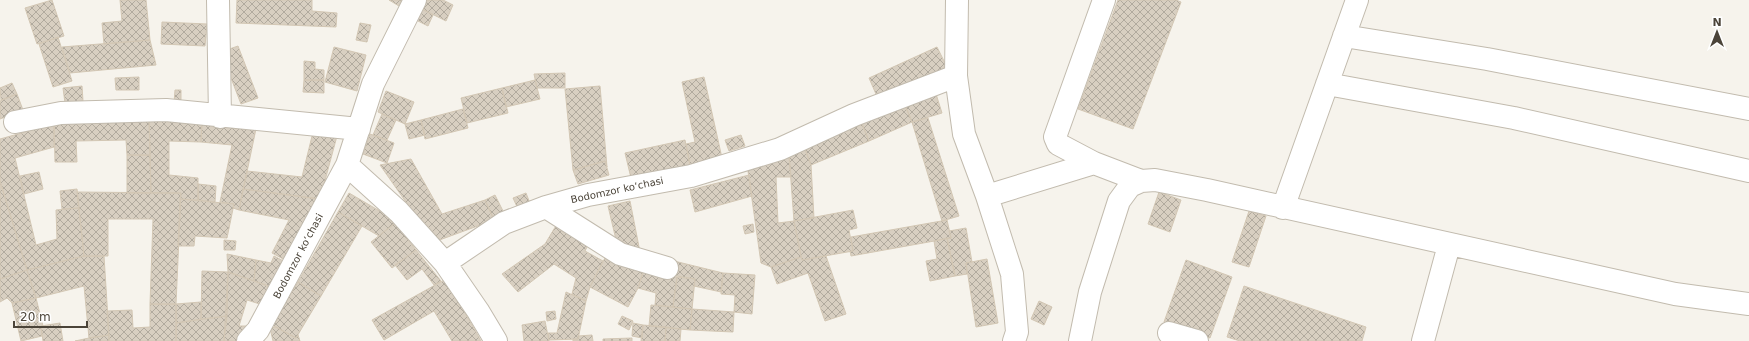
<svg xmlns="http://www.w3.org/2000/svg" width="1749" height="341" viewBox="0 0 1749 341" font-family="'DejaVu Sans',sans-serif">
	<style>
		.building { fill: url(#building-cross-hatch); stroke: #d3c7b4 }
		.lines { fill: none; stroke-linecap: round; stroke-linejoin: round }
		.minor-casing { stroke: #c2bbae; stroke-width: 24 }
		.minor { stroke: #fff; stroke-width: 22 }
		.labels { text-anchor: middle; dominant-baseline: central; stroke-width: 3; stroke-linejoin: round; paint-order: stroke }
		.street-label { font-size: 10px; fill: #4b4439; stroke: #fff }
	</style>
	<defs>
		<pattern id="building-cross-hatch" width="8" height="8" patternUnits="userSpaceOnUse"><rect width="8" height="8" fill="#d8cfc1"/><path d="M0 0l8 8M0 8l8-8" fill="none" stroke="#b1aa9e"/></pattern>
	</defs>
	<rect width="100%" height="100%" fill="#f6f3ec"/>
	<path class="building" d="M52,0L64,36L37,44L25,8Z
		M120,0H146L150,40L104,44L102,23L122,21Z
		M237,0H312V11L337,13L336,27L236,23Z
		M389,0H402L399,6Z
		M424,0H443L453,5L446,21L420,8Z
		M1118,0H1176L1181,2L1133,129L1078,109Z
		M420,8L433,15L428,26L414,19Z
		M162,22L207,24L205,46L161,44Z
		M360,23L371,25L367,42L356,40Z
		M58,37L72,81L53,87L39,44Z
		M150,40L156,65L70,73L62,47Z
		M238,46L258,98L241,104L221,52Z
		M334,47L366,55L357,91L325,82Z
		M937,47L948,69L879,101L869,78Z
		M304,61L315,62V69L324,70V80H304Z
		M565,73V88H537L534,74Z
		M139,77V90H116L115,78Z
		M704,77L722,158L690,165L686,144L695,142L682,82Z
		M304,80H324V93L303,92Z
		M535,80L540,99L506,107L502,88Z
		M12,83L17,94L1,100L0,88Z
		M82,86L83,101L65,103L63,88Z
		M600,86L607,167L605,161L573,170L565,89Z
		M502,88L508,113L467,123L461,98Z
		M175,90H181V103H174Z
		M386,91L414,102L405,124L378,112Z
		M17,94L23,110L0,119V101Z
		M936,94L942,113L912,122L905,105Z
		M905,105L912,122L869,141L862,124Z
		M463,109L468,128L425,139L421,120Z
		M382,114L396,120L387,140L373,135Z
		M149,116L202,120L201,142L169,141V175L198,178V200L180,199L181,193H151Z
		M149,116L150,155H127L126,140L76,141L77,162H55L54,118Z
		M928,118L959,216L942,221L912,122Z
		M202,120L257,124L239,210L233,208L234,204L220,202L232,145L201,142Z
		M421,120L425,135L409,139L405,124Z
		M54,124V147L15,158L36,245L57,239L56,210L79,208L84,256L27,270L0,181V139Z
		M862,124L869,141L811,165L805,149Z
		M313,132L337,136L320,199L243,189L247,171L302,177Z
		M370,134L394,143L387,163L363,154Z
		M741,135L745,146L729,151L725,140Z
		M685,140L690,165L631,178L625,153Z
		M805,149L811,165L814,218L794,221L789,155Z
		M127,155H150L151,193H127Z
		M789,155L791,177H776L778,223L794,221L801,257L771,267L761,263L747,164Z
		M411,159L442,214L485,200L494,220L434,242L380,165Z
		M605,161L609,175L578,184L573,170Z
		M39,172L43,189L24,194L20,176Z
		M749,175L752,196L695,212L690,190Z
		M0,181L27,270L0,279Z
		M198,184L216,186L215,202L198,200Z
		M77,189L79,208L62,209L60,191Z
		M243,189L320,199L287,261L272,253L289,220L239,210Z
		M77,192L181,193L176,304H150L153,219H108V256H84Z
		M1159,192L1181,200L1170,232L1148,224Z
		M349,193L395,220V223L379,236L338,212Z
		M526,193L531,206L519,211L513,198Z
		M495,195L505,215L494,220L485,200Z
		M180,199L234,204L227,238L195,236L194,246H178Z
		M630,201L640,252L617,244L608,206Z
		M853,210L857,228L849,230L853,251L802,260L794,221Z
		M1249,211L1266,216L1249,267L1232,262Z
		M338,212L362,226L321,296L298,282Z
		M947,220L951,238L851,256L850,251H853L851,237Z
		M395,223L416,250L392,268L371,242Z
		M557,224L589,243L585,251L603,261L590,287L586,301L572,294L576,278L554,264L518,292L502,274L545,244Z
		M753,224L754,232L745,234L743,226Z
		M966,228L972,262L966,263L967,274L955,276L947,238H951L949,231Z
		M947,238L955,276L930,281L926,261L937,259L934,241Z
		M224,240L236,241L235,250H224Z
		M416,250L441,281L434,285L422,269L407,280L395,265Z
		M227,254L256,260L254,281L228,272Z
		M607,254L643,273L638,288L628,307L590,287Z
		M84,256H104L109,335L89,338L84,286L36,298L27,270Z
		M274,256L289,264L274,288L254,281L256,260L271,263Z
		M826,256L846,314L825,321L808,273L777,284L771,267L801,257L802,260Z
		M987,259L998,323L976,327L966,263Z
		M1186,260L1232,277L1210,338L1164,322Z
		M674,261L723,273L721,292L694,286L695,279L671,275Z
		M644,268L677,277L673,307L655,305L656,293L638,288Z
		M27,270L36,298L12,303L7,298L0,302V279Z
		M202,271L228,272L227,316L201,319Z
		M228,272L274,288L263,305L247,300L239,326H250L244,341H224Z
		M723,273L755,275L752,314L734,312L735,295L721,294Z
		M677,277L695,279L692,309L673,307Z
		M446,279L481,341H452L434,311L384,340L372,320Z
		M298,282L321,296L296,338L272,325Z
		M1244,286L1366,327L1362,341H1240L1227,337Z
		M566,292L586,301L578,339L549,340L548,333H557Z
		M36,298L43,326H41L42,336L21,341L12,303Z
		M1039,301L1052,307L1044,325L1031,319Z
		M201,302V319L176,323V304Z
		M150,304H176V341H109L107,311L132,310L133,328L150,327Z
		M651,305L692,309L690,330L649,326Z
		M692,309L734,312L733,332L690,330Z
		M555,311L556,319L547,321L546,312Z
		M227,316L224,341H176V323Z
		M622,316L633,321L629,330L618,324Z
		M545,321L549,341H524L522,325Z
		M60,323L63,341H43L41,326Z
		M633,323L643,325L642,338L632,336Z
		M643,325L666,327L665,341H641Z
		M276,327L296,338L298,335L300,341H273L270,328Z
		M666,327L681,329L680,341H665Z
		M109,335V341H75L89,338Z
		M592,335L593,341H573V339H578V336Z
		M632,338V341H603V339Z"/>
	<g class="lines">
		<defs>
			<path id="minor" d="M218,0L220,117
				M1104,0L1055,137L1058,144L1094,163L1141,181
				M1344,36L1487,59L1749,109
				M956,76L964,134L987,196L1012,274L1017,332L1014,341
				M1327,84L1514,118L1749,171
				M15,122L61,113L166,110L359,129
				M347,165L373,84L415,0
				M987,196L1094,163
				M546,207L620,254L667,268
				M1283,208L1357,0
				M445,263L478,311L496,341
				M1169,333L1197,341
				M248,341L258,330L265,317L347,165L399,212L445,263L504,223L546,207L588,195L691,176L780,149L854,115L956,76L957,0
				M1080,341L1090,292L1119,201L1130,186L1141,181L1155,180L1207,190L1675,294L1749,304
				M1423,341L1449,245"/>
		</defs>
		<use href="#minor" class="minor-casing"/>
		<use href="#minor" class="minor"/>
	</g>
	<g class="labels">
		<g class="street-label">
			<text transform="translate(617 190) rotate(-12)">Bodomzor koʻchasi</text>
			<text transform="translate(298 256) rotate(-62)">Bodomzor koʻchasi</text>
		</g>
	</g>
	<g transform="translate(1717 32)" stroke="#ffffff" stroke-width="3" paint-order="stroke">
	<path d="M0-3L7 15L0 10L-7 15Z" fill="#4b4439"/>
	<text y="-6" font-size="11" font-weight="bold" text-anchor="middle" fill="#4b4439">N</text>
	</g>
	<path d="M14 321v6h73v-6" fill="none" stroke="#4b4439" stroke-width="2"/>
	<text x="20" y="321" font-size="12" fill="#4b4439" stroke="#ffffff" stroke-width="3" paint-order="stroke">20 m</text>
</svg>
